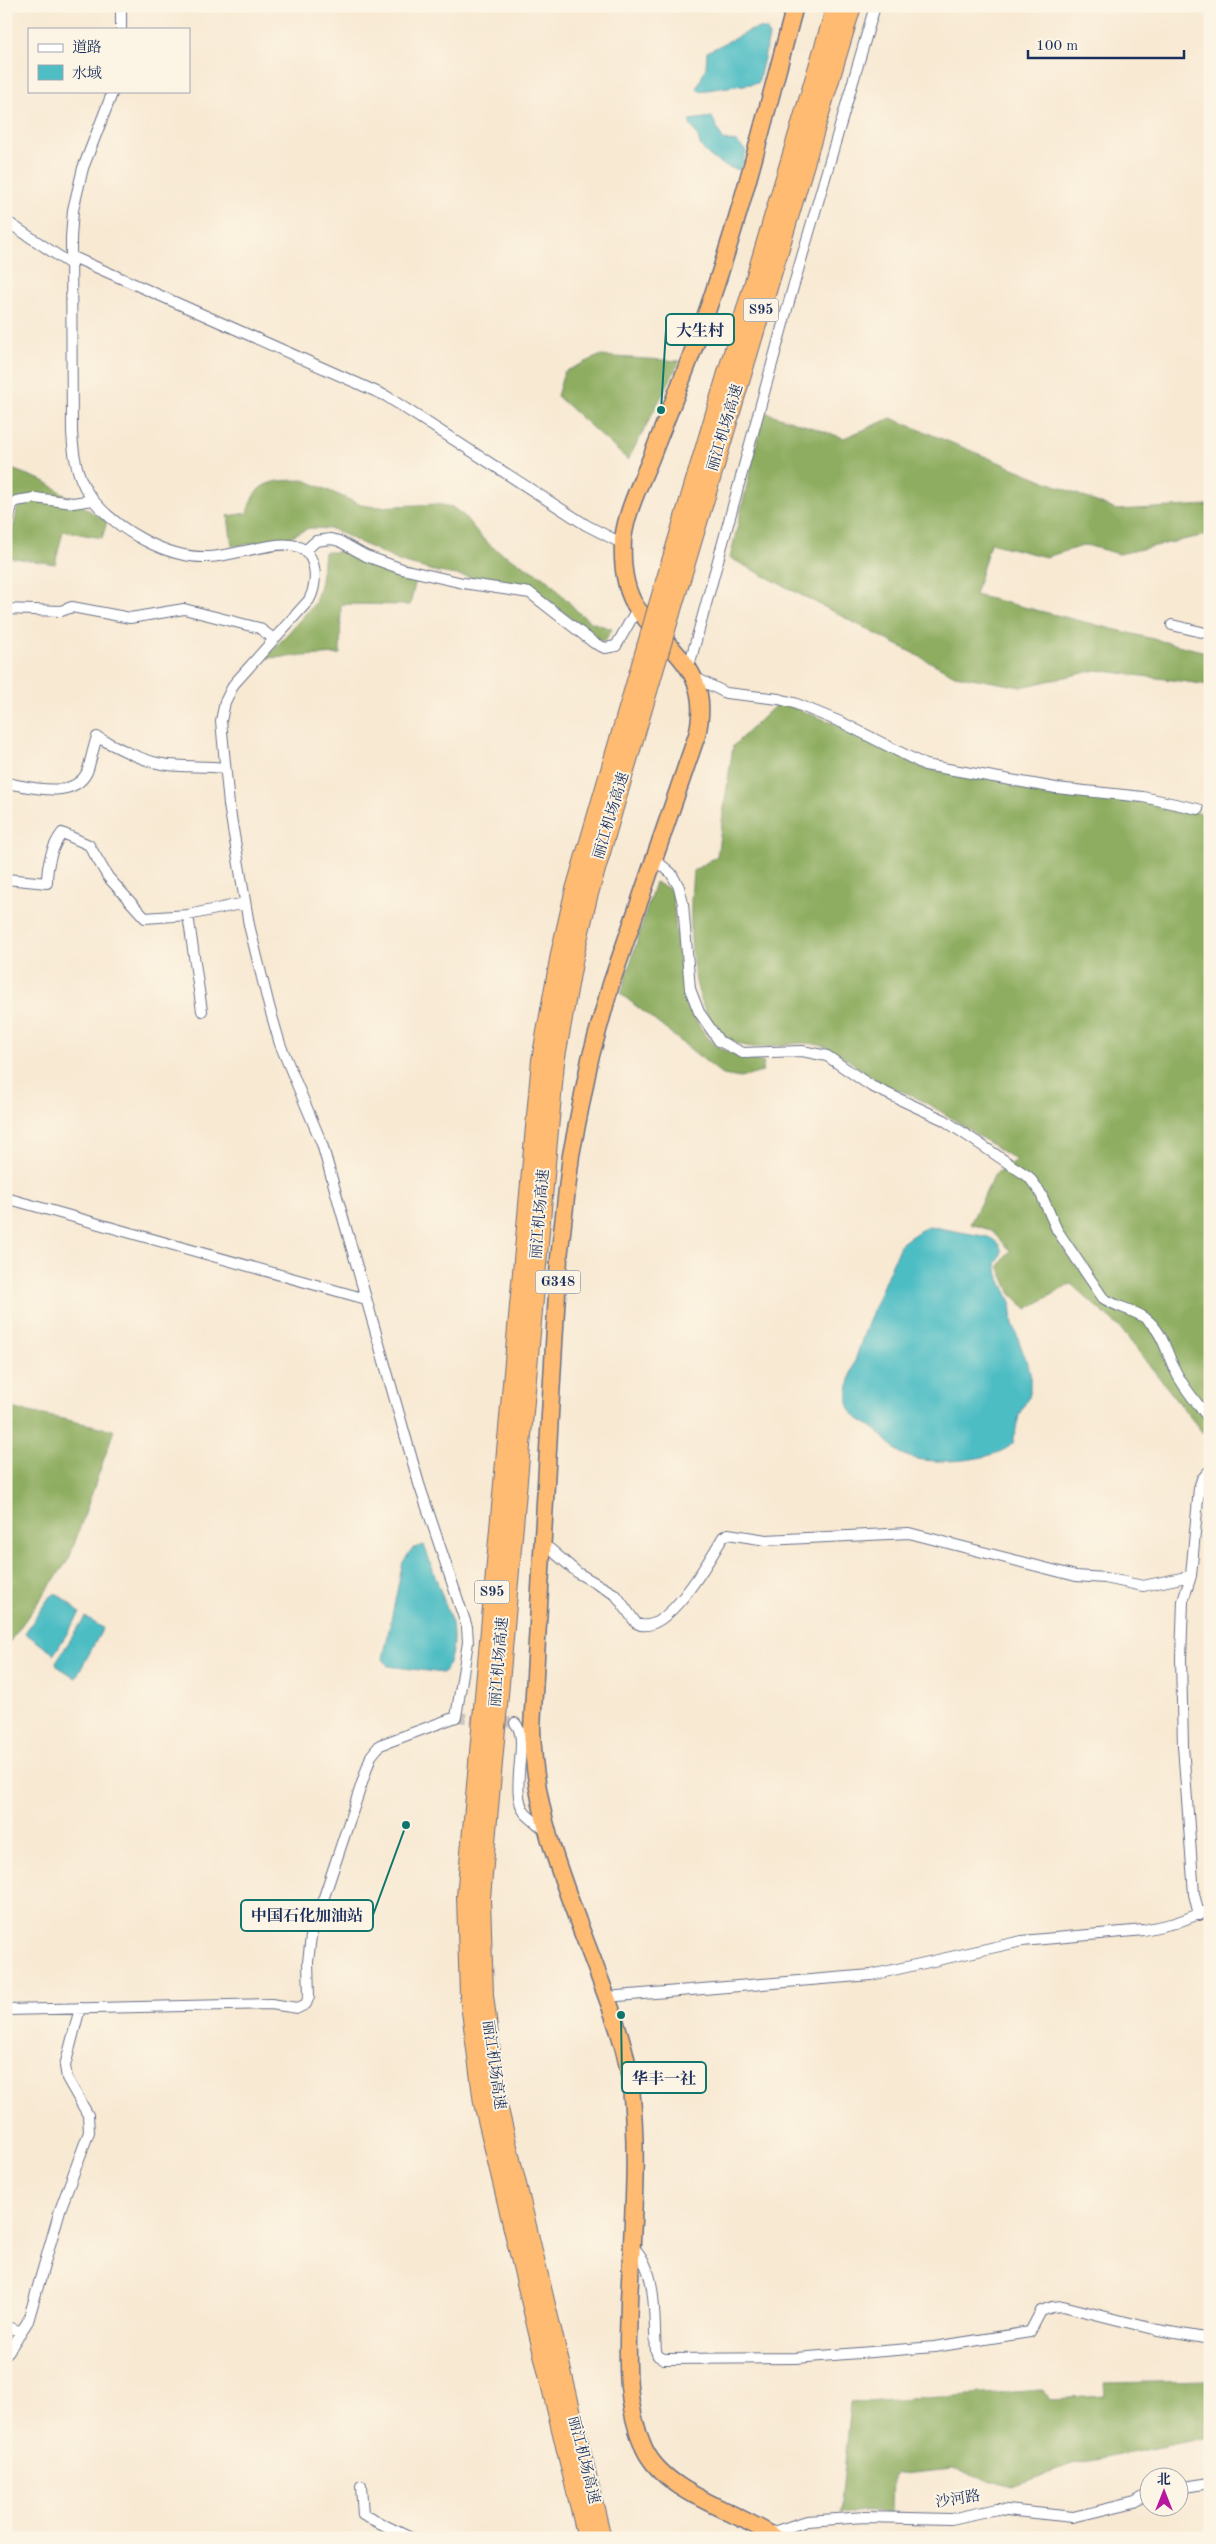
<svg xmlns="http://www.w3.org/2000/svg" width="1216" height="2544" viewBox="0 0 1216 2544" font-family="'Old Standard TT','Noto Serif SC',serif">
	<style>
		.forest { fill: #8ead60; stroke: #546e5f }
		.water { fill: #4ebdc4; stroke: #347691 }
		.lines { fill: none; stroke-linecap: round; stroke-linejoin: round }
		.minor-tunnel { stroke: #ccc4bc; stroke-width: 10; stroke-dasharray: 10 5; stroke-linecap: butt }
		.minor-casing { stroke: #687087; stroke-width: 12 }
		.trunk-casing { stroke: #687087; stroke-width: 19 }
		.motorway-casing { stroke: #687087; stroke-width: 20 }
		.minor { stroke: #fff; stroke-width: 10 }
		.trunk { stroke: #febb71; stroke-width: 16 }
		.motorway { stroke: #febb71; stroke-width: 18 }
		.motorway-bridge-casing { stroke: #687087; stroke-width: 20; stroke-linecap: butt }
		.motorway-bridge { stroke: #febb71; stroke-width: 18 }
		.labels { text-anchor: middle; dominant-baseline: central; stroke-width: 4; stroke-linejoin: round; paint-order: stroke }
		.shield { fill: #fcf5e5; stroke: #5e6a86; stroke-width: 1 }
		.shield-label { font-size: 14px; font-weight: bold; fill: #1b2f5e }
		.street-label { font-size: 15px; fill: #1b2f5e; stroke: #fcf5e5 }
		.leader { fill: none; stroke: #0f766e; stroke-width: 2 }
		.callout-dot { fill: #0f766e; stroke: #fcf5e5; stroke-width: 2 }
		.callout { fill: #fcf5e5; stroke: #0f766e; stroke-width: 2 }
		.callout-label { font-size: 16px; text-anchor: middle; font-weight: bold; fill: #1b2f5e }
	</style>
	<rect width="100%" height="100%" fill="#fcf5e5"/>
	<filter id="ink" filterUnits="userSpaceOnUse"><feTurbulence type="fractalNoise" baseFrequency=".02" numOctaves="2"/><feDisplacementMap in="SourceGraphic" scale="10" xChannelSelector="R" yChannelSelector="G"/><feConvolveMatrix kernelMatrix="1 2 1 2 8 2 1 2 1" color-interpolation-filters="sRGB"/></filter>
	<filter id="wash" filterUnits="userSpaceOnUse"><feTurbulence type="fractalNoise" baseFrequency=".0096" numOctaves="4" result="noise"/><feDisplacementMap in="SourceGraphic" scale="20" xChannelSelector="R" yChannelSelector="G"/><feGaussianBlur stdDeviation="1.12" result="paint"/><feColorMatrix in="noise" values="0 0 0 0 0 0 0 0 0 0 0 0 0 0 0 0 0 1.4 0 .05"/><feComposite in="paint" operator="in"/></filter>
	<g filter="url(#wash)">
		<rect width="100%" height="100%" fill="#f8e9d3"/>
		<path class="forest" d="M599,356L680,361L628,460L557,396L564,372Z
			M764,412L844,438L891,418L1116,510L1210,505V534L1119,554L1086,545L1046,557L990,543L975,595L1210,653V685L1097,670L1021,687L955,675L730,558Z
			M6,467L44,481L107,522L102,538L63,531L55,564L7,557L18,506L6,503Z
			M305,480L361,505L376,507L437,504L452,507L464,516L483,539L495,549L547,579L579,613L591,622L612,629L604,642L597,639L536,591L507,583L438,572L401,562L332,529L309,528L281,541L232,546L228,516L247,513C256,478 274,481 305,480Z
			M324,552H349L364,562L417,576L410,605L341,604L340,654L266,658L315,603L321,581Z
			M779,702L841,726L923,768L1142,800L1198,812L1210,817V1432H1202L1120,1328L1071,1284L1027,1309L1011,1294L999,1266L1010,1251L991,1230L970,1224L995,1174L1016,1160C983,1140 947,1113 913,1096C902,1091 889,1088 878,1081C861,1071 846,1056 828,1048C805,1037 777,1049 753,1047C682,1041 689,921 693,871L717,856L733,746Z
			M655,882L672,890C678,937 677,1015 717,1046C729,1055 750,1058 764,1063L762,1072L740,1078L723,1075L621,994Z
			M6,1407L114,1430L69,1559L8,1644L6,1643Z
			M1210,2381V2437L1075,2464L1012,2486L952,2469L893,2475L892,2512H840L851,2403L1043,2390L1049,2399L1105,2396L1104,2383Z"/>
		<path class="water" d="M760,28L767,30L769,37L758,83L699,91L697,88L706,67L707,52L749,31Z
			M712,117L723,140L737,142L746,151L741,169C730,171 710,158 703,149C696,140 701,136 690,125V120Z
			M928,1226L988,1237C1001,1243 1006,1251 996,1263L998,1275L1011,1302L1013,1325L1030,1371V1394L1019,1415L1013,1443C997,1462 926,1466 904,1455C893,1450 886,1438 876,1430C865,1421 851,1419 848,1402C844,1372 887,1277 900,1245C902,1242 925,1227 928,1226Z
			M424,1545L452,1623C454,1640 454,1658 443,1673L388,1666L383,1659L403,1562L412,1549Z
			M54,1594H58L80,1613L54,1654L25,1633L48,1599Z
			M85,1617L103,1628L76,1678L57,1666L56,1662Z"/>
	</g>
	<g filter="url(#ink)">
		<g class="lines">
			<path class="minor-tunnel" d="M456,1717L515,1723"/>
			<defs>
				<path id="minor" d="M121,29V6
					M6,221L72,265
					M71,256L386,396L586,525L623,544
					M6,530L12,505L16,501L35,498L73,503L93,500
					M305,551L316,541L331,539L339,541L366,556L402,569L463,583L530,593L594,643L605,648L616,646L637,609
					M6,609L61,611L72,607L130,618L184,609L259,628L274,639
					M1172,625L1210,634
					M689,666L792,291L875,6
					M694,677L726,693L779,699L794,703L843,723L925,765L1056,788L1143,797L1198,809
					M6,783C30,787 74,800 87,772C91,761 93,748 97,737C117,747 140,760 162,764C183,768 204,765 224,768
					M653,858L671,873L679,887L683,904L690,989L699,1012L719,1041L743,1053L802,1051L827,1056L871,1086L944,1120L1029,1177L1040,1192L1057,1230L1103,1298C1116,1307 1132,1309 1145,1318C1164,1332 1166,1353 1176,1372C1184,1389 1199,1405 1210,1420
					M6,879L47,883C47,865 51,848 62,833L89,845L108,877L145,918L188,915L245,903
					M188,915L202,1011
					M6,1198L366,1299
					M542,1546L550,1549L578,1573L616,1595L636,1623C665,1640 711,1557 723,1537L728,1534L766,1540L909,1533L1076,1576L1105,1578L1143,1586L1191,1576
					M515,1723C531,1739 508,1790 525,1813C531,1819 539,1825 546,1831
					M1199,1915L1194,1894L1183,1746L1181,1659L1183,1601L1191,1576L1199,1488L1202,1479L1210,1470
					M606,1997L871,1975L1022,1941L1144,1930L1175,1923L1210,1910
					M6,2010L271,2004L298,2008L306,2004L309,1996L308,1962L311,1936L371,1756L380,1745L456,1717L468,1642L467,1627L419,1484L322,1144L280,1044L269,1006L249,925L229,805L221,721L225,702L234,684L309,600C319,582 318,548 291,545C270,542 233,556 209,557C168,559 119,531 93,500C78,482 73,455 72,432L71,238L73,210L83,168L113,91
					M631,2245C659,2269 653,2317 656,2351L658,2356L664,2359L796,2358L934,2347L1030,2332L1041,2311L1052,2307L1063,2306L1158,2330L1210,2339
					M6,2326L21,2332
					M6,2355L28,2321L60,2210L89,2132L88,2115L67,2078L65,2066L80,2008
					M361,2486L363,2515L411,2538
					M1178,2488L1210,2483
					M770,2533L807,2521L865,2517L951,2519L997,2509L1073,2517L1135,2502L1148,2494"/>
				<path id="trunk" d="M776,2538C736,2510 665,2494 644,2448C623,2401 628,2350 629,2301C632,2230 639,2158 631,2088C627,2047 611,2009 597,1971C566,1889 534,1818 532,1728L559,1258L571,1155L590,1059L611,984L697,735C713,669 669,653 637,608C624,589 622,562 623,540C626,512 640,485 651,458C667,417 684,376 699,334C738,227 765,116 795,6"/>
				<path id="motorway" d="M658,605L836,6
					M671,613L852,6
					M587,2538L483,2103L469,1996L466,1897L541,1060L560,954L574,893L646,647
					M602,2538L497,2101L484,1995L481,1898L555,1062L574,957L588,897L658,657"/>
			</defs>
			<use href="#minor" class="minor-casing"/>
			<use href="#trunk" class="trunk-casing"/>
			<use href="#motorway" class="motorway-casing"/>
			<use href="#minor" class="minor"/>
			<use href="#trunk" class="trunk"/>
			<use href="#motorway" class="motorway"/>
			<defs>
				<path id="motorway-bridge" d="M646,647L658,605
					M658,657L671,613"/>
			</defs>
			<use href="#motorway-bridge" class="motorway-bridge-casing"/>
			<use href="#motorway-bridge" class="motorway-bridge"/>
		</g>
	</g>
	<g class="labels">
		<g class="shield">
			<rect x="743.5" y="298.5" width="35" height="23" rx="4"/>
			<rect x="535.5" y="1270.5" width="45" height="23" rx="4"/>
			<rect x="474.5" y="1580.5" width="35" height="23" rx="4"/>
		</g>
		<g class="shield-label">
			<text x="761" y="310">S95</text>
			<text x="558" y="1282">G348</text>
			<text x="492" y="1592">S95</text>
		</g>
		<g class="street-label">
			<text transform="translate(726 428) rotate(-73)">丽江机场高速</text>
			<text transform="translate(612 816) rotate(-73)">丽江机场高速</text>
			<text transform="translate(541 1214) rotate(-85)">丽江机场高速</text>
			<text transform="translate(500 1662) rotate(-85)">丽江机场高速</text>
			<text transform="translate(493 2065) rotate(82)">丽江机场高速</text>
			<text transform="translate(583 2460) rotate(76)">丽江机场高速</text>
			<text transform="translate(958 2500) rotate(-9)">沙河路</text>
		</g>
	</g>
	<path class="leader" d="M661 410L666 330M406 1825L373 1915M621 2015L622 2078"/>
	<g class="callout-dot">
		<circle cx="661" cy="410" r="5"/>
		<circle cx="406" cy="1825" r="5"/>
		<circle cx="621" cy="2015" r="5"/>
	</g>
	<g class="callout">
		<rect x="666" y="314" width="68" height="31" rx="5"/>
		<rect x="241" y="1900" width="132" height="31" rx="5"/>
		<rect x="622" y="2062" width="84" height="31" rx="5"/>
	</g>
	<g class="callout-label">
		<text x="700" y="336">大生村</text>
		<text x="307" y="1921">中国石化加油站</text>
		<text x="664" y="2084">华丰一社</text>
	</g>
	<rect width="1216" height="2544" fill="none" stroke="#fcf5e5" stroke-width="25"/>
	<rect x="28" y="28" width="162" height="65" fill="#fcf5e5" stroke="#a2a6af"/>
	<rect x="38" y="44" width="25" height="8" fill="#ffffff" stroke="#a2a6af"/>
	<text x="72" y="52" font-size="15" fill="#1b2f5e">道路</text>
	<rect x="38" y="65" width="25" height="15" fill="#4ebdc4" stroke="#a2a6af"/>
	<text x="72" y="78" font-size="15" fill="#1b2f5e">水域</text>
	<g transform="translate(1164 2492)"><circle r="24" fill="#fcf5e5" stroke="#a2a6af"/>
	<path d="M0-4L9 19L0 12L-9 19Z" fill="#b5179e"/>
	<text y="-8" font-size="14" font-weight="bold" text-anchor="middle" fill="#1b2f5e">北</text>
	</g>
	<path d="M1028 50v8h156v-8" fill="none" stroke="#1b2f5e" stroke-width="2.5"/>
	<text x="1036" y="50" font-size="15" fill="#1b2f5e" stroke="#fcf5e5" stroke-width="4" paint-order="stroke">100 m</text>
</svg>
